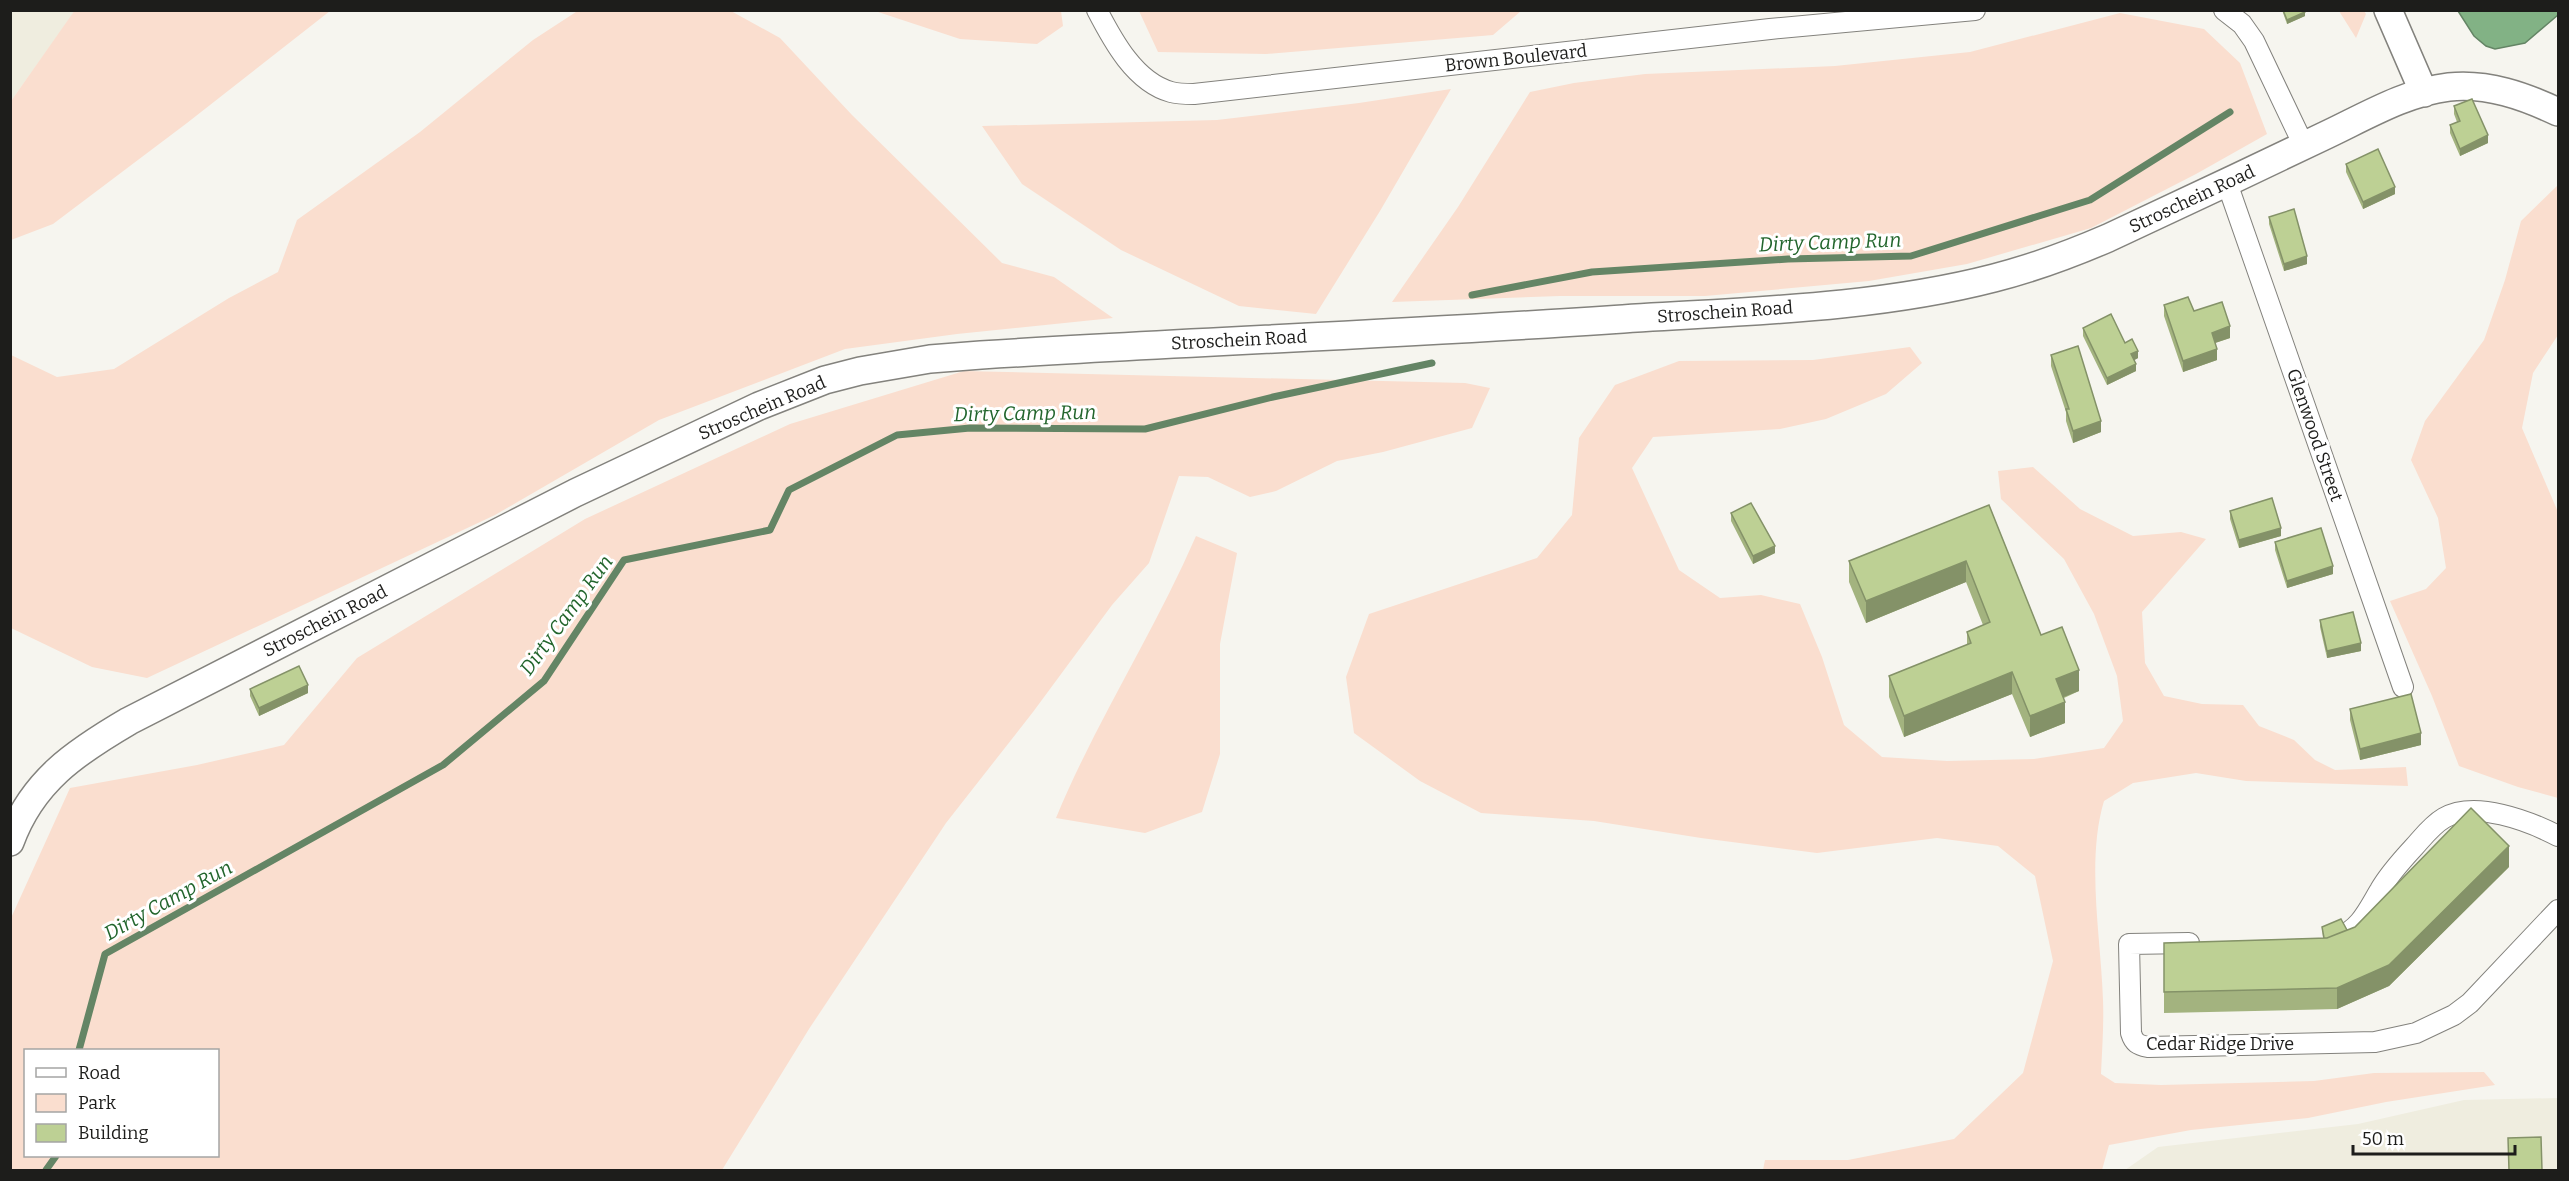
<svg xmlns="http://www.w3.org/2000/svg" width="2569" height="1181" viewBox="0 0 2569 1181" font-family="Bitter,serif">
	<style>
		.built { fill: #efeddf }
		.green { fill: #fadecf; fill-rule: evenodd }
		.water { fill: #82b285; stroke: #648565; stroke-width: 1.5 }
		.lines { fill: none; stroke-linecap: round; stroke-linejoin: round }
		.stream { stroke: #648565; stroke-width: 7 }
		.street-casing { stroke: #83827d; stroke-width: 22 }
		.secondary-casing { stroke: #83827d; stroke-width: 30 }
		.street { stroke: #fff; stroke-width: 20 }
		.secondary { stroke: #fff; stroke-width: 27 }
		.wall { fill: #a3b37f }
		.shaded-wall { fill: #849268 }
		.building { fill: #bdd094; stroke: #849268; stroke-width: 1.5 }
		.labels { text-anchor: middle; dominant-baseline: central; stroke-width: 6; stroke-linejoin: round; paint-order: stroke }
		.street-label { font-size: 18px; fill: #1d1d1b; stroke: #fff }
		.water-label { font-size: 20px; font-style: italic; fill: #22652c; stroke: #fff }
	</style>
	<rect width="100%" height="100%" fill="#f6f5ef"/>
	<path class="built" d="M11,11H75L11,101Z
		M2558,1098V1170H2125L2158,1147L2358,1124L2464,1100Z"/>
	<path class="green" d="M75,10H330V11L187,123L53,224L11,240V101Z
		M579,10L731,11L780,38L852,115L1002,263L1054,277L1113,318L957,334L845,349L659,420L495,515L147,678L92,667L11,628V355L57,377L114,369L229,298L278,272L297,220L420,132L533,40Z
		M875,11H1061L1063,26L1037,44L960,39Z
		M1139,11H1521L1493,35L1266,54L1158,52Z
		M2339,11H2364L2366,14L2356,38Z
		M2120,13L2204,29L2240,63L2267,134L2196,174L2091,228L1967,264L1869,281L1705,296H1560L1392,302L1458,207L1530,92L1574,83L1645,74L1835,66L1970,52Z
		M1451,89L1380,211L1316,314L1239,306L1121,250L1022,184L982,126L1217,120L1359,103Z
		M2558,185V335L2533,373L2522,428L2558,512V798L2518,787L2459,766L2432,696L2390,601L2426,589L2446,568L2438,518L2411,460L2425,421L2484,340L2505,280L2521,221Z
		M1910,347L1922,363L1886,394L1826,419L1780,429L1653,437L1632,468L1679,570L1720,598L1761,595L1800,604L1822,657L1844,725L1882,757L1947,761L2034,759L2104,748L2123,721L2117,676L2094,614L2064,559L2001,499L1998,471L2033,467L2080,509L2133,536L2181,532L2206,539L2142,612L2145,663L2164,696L2202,704L2243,705L2259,726L2294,740L2315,760L2335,770L2406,767L2408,786L2246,781L2196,773L2133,783L2104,801C2086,861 2101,938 2103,1000C2104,1025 2102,1050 2101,1074L2115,1083L2161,1085L2314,1081L2374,1073L2484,1072L2495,1085L2386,1102L2308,1118L2191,1130L2109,1145L2102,1170H1763L1765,1160H1848L1954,1139L2023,1073L2053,961L2035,876L1998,846L1937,838L1817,853L1701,838L1594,821L1481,813L1420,781L1354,733L1346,677L1369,614L1537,558L1572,515L1579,438L1615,385L1679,361L1813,360Z
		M964,371L1465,383L1490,388L1472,428L1383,452L1337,461L1276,491L1250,497L1208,477L1179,476L1149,563L1112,605L1033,712L946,823L809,1029L722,1170H11V918L70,788L197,765L284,745L357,658L585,519L790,424ZM218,1050V1156H26V1050Z
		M1196,536L1237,553L1220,644V754L1202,812L1145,833L1056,818C1096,721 1154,633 1196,536Z"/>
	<path class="water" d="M2558,10V15L2525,43L2495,49L2486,46L2474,36L2458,11Z"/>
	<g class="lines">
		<path class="stream" d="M1472,295L1592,272L1788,259L1911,256L2090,200L2230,112
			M79,1050L105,954L443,765L544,681L624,560L770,530L789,490L897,435L970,428L1145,429L1273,397L1432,363
			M46,1170L56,1156"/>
		<defs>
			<path id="street" d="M1097,10C1113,41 1135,82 1171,92C1178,94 1187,94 1194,94L1770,29L1975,10
				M2224,10L2242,24L2254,41L2304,146
				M2227,183L2403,687
				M2338,937C2360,930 2369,908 2380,890C2389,874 2402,860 2414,847C2423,837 2432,825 2444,818C2475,800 2529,821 2558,836
				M2189,943L2129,944L2131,1033C2134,1043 2138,1045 2148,1047L2375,1042L2416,1033L2454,1015L2470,1003L2558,910"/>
			<path id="secondary" d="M2388,10L2424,93
				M10,842C32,781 76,752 129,721L575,493L759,406L825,380L860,371L930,359L981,355C1190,342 1399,334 1608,320C1737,311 1870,310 1994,278C2033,268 2071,254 2108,238C2179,205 2251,171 2322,137C2361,119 2405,92 2449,87C2488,83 2524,96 2558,112"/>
		</defs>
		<use href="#street" class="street-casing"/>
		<use href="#secondary" class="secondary-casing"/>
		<use href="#street" class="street"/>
		<use href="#secondary" class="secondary"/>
	</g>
	<path class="wall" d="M2282,10H2304L2305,16L2287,24Z
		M2454,106L2488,143L2460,156L2450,133V125L2457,122L2454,114Z
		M2346,164L2395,194L2363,209L2346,172Z
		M2269,217L2307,264L2284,271L2269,224Z
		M2164,305L2194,311L2230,338L2215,343L2217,360L2183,372L2164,316Z
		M2083,328L2125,343L2138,358L2134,360L2136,371L2107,385L2083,336Z
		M2051,355L2101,432L2073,443L2066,421V412L2051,366Z
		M1989,505L2041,635L2079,691L2064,698L2065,723L2030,737L2012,694L1904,737L1889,697V676L1967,645V632L1983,625L1966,582L1866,623L1849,582V561Z
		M2230,511L2281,536L2239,548L2230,519Z
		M1731,513L1775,553L1753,564L1731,521Z
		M2275,542L2333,574L2287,588L2275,550Z
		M2320,620L2361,651L2327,658L2320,627Z
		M250,689L308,693L259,716L250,696Z
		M2350,709L2421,745L2360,760L2350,720Z
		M2509,867L2389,986L2337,1009L2164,1013V943L2323,938L2322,927L2347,930Z"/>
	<path class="shaded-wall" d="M2305,12V16L2287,24V20Z
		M2488,135V143L2460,156V149Z
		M2395,187V194L2363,209V202Z
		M2307,256V264L2284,271V264Z
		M2230,326V338L2212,344V333Z
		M2217,349V360L2183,372V361Z
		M2138,351V358L2131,362V354Z
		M2136,364V371L2107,385V378Z
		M2101,421V432L2073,443V431Z
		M2281,528V536L2239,548V540Z
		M1775,546V553L1753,564V556Z
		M1966,561V582L1866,623V601Z
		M2333,566V574L2287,588V581Z
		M2361,643V651L2327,658V651Z
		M2079,670V691L2056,700V679Z
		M2012,672V694L1904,737V716Z
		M308,685V693L259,716V708Z
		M2065,702V723L2030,737V716Z
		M2421,733V745L2360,760V749Z
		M2509,846V867L2389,986L2337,1009V988Z"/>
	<path class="building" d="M2283,10H2304L2305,12L2287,20Z
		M2472,99L2488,135L2460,149L2450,125L2460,121L2454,106Z
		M2378,149L2395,187L2363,202L2346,164Z
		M2294,209L2307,256L2284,264L2269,217Z
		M2188,297L2194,311L2222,302L2230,326L2212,333L2217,349L2183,361L2164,305Z
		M2111,314L2125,343L2132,339L2138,351L2131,354L2136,364L2107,378L2083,328Z
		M2078,346L2101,421L2073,431L2066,409H2069L2051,355Z
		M2272,498L2281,528L2239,540L2230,511Z
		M1751,503L1775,546L1753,556L1731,513Z
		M1989,505L2041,635L2062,627L2079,670L2056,679L2065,702L2030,716L2012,672L1904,716L1889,676L1971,643L1967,632L1990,622L1966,561L1866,601L1849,561Z
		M2321,528L2333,566L2287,581L2275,542Z
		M2353,612L2361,643L2327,651L2320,620Z
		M299,666L308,685L259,708L250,689Z
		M2411,694L2421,733L2360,749L2350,709Z
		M2471,808L2509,846L2389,965L2337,988L2164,992V943L2327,938L2355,927Z
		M2341,919L2347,930L2327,938H2324L2322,927Z
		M2541,1137L2542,1170H2509L2508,1138Z"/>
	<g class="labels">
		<g class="street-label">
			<text transform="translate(1516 58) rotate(-6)">Brown Boulevard</text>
			<text transform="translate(2192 199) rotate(-25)">Stroschein Road</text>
			<text transform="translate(1725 312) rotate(-4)">Stroschein Road</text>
			<text transform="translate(1239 340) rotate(-3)">Stroschein Road</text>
			<text transform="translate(762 408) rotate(-23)">Stroschein Road</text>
			<text transform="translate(2315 435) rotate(71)">Glenwood Street</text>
			<text transform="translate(325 621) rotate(-27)">Stroschein Road</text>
			<text x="2220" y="1044">Cedar Ridge Drive</text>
		</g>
		<g class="water-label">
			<text transform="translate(1830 242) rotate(-2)">Dirty Camp Run</text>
			<text transform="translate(1025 413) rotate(-1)">Dirty Camp Run</text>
			<text transform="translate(566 615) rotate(-54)">Dirty Camp Run</text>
			<text transform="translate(168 900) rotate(-29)">Dirty Camp Run</text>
		</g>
	</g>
	<rect width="2569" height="1181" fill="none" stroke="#1d1d1b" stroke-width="24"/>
	<rect x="24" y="1049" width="195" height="108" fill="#ffffff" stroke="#a5a5a4" stroke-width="1.5"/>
	<rect x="36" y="1068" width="30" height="9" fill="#ffffff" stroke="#a5a5a4" stroke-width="1.5"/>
	<text x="78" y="1079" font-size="18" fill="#1d1d1b">Road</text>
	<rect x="36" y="1094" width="30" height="18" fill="#fadecf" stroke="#a5a5a4" stroke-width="1.5"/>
	<text x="78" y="1109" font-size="18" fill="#1d1d1b">Park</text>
	<rect x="36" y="1124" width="30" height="18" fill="#bdd094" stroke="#a5a5a4" stroke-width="1.5"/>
	<text x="78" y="1139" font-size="18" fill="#1d1d1b">Building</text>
	<path d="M2353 1145v9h162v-9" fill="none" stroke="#1d1d1b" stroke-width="3"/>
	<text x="2362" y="1145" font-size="18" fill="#1d1d1b" stroke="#ffffff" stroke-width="4.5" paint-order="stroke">50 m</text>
</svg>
